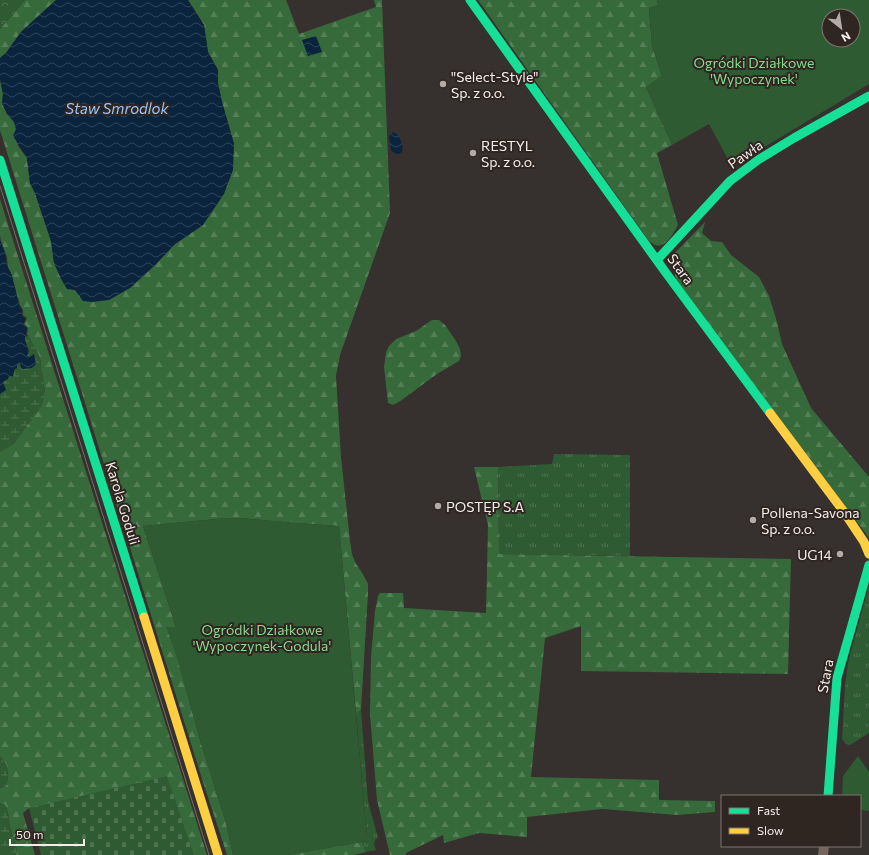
<svg xmlns="http://www.w3.org/2000/svg" width="869" height="855" viewBox="0 0 869 855" font-family="Commissioner,sans-serif">
	<style>
		.grass { fill: url(#grass-tufts) }
		.forest { fill: url(#forest-firs) }
		.wetland { fill: url(#wetland-marsh) }
		.cemetery { fill: url(#cemetery-stones) }
		.park { fill: url(#park-crowns) }
		.garden { fill: #2f5b32; fill-rule: evenodd }
		.water { fill: url(#water-waves) }
		.lines { fill: none; stroke-linecap: round; stroke-linejoin: round }
		.street { stroke: #74665e; stroke-width: 10 }
		.fast { stroke: #16e098; stroke-width: 9 }
		.slow { stroke: #ffcf43; stroke-width: 9 }
		.tram { stroke: #766c68; stroke-width: 1 }
		.poi-dot { fill: #b2aba8; stroke: #2f2521; stroke-width: 1.5 }
		.labels { text-anchor: middle; dominant-baseline: central; stroke-width: 4; stroke-linejoin: round; paint-order: stroke }
		.park-label { font-size: 14px; fill: #87da8c; stroke: #2f2521 }
		.poi-label { font-size: 14px; fill: #f4edea; stroke: #2f2521; text-anchor: start }
		.street-label { font-size: 14px; fill: #f4edea; stroke: #2f2521 }
		.water-label { font-size: 15px; font-style: italic; fill: #9bc5f5; stroke: #2f2521 }
	</style>
	<defs>
		<pattern id="grass-tufts" width="24" height="20" patternUnits="userSpaceOnUse"><rect width="24" height="20" fill="#2f5b32"/><path d="M3 7l-1-3M5 7V3M7 7l1-3M15 17l-1-3M17 17v-4M19 17l1-3" fill="none" stroke="#4e7350"/></pattern>
		<pattern id="forest-firs" width="22" height="20" patternUnits="userSpaceOnUse"><rect width="22" height="20" fill="#376a3a"/><path d="M5 1l3.5 6h-7zM16 11l3.5 6h-7z" fill="#558057"/></pattern>
		<pattern id="wetland-marsh" width="20" height="14" patternUnits="userSpaceOnUse"><rect width="20" height="14" fill="#2f5b32"/><path d="M1 5h8M5 5V1M11 12h8M15 12V8" fill="none" stroke="#4e7350"/></pattern>
		<pattern id="cemetery-stones" width="16" height="16" patternUnits="userSpaceOnUse"><rect width="16" height="16" fill="#2f5b32"/><path d="M2 7V4a2 2 0 0 1 4 0v3zM10 15v-3a2 2 0 0 1 4 0v3z" fill="#4e7350"/></pattern>
		<pattern id="park-crowns" width="20" height="18" patternUnits="userSpaceOnUse"><rect width="20" height="18" fill="#2f5b32"/><path d="M2 6a3 3 0 1 1 6 0M12 15a3 3 0 1 1 6 0" fill="none" stroke="#4e7350"/></pattern>
		<pattern id="water-waves" width="16" height="10" patternUnits="userSpaceOnUse"><rect width="16" height="10" fill="#0a243d"/><path d="M0 5q4-4 8 0t8 0" fill="none" stroke="#2e4459"/></pattern>
	</defs>
	<rect width="100%" height="100%" fill="#36302e"/>
	<path class="grass" d="M554,454L630,455V556L499,554L498,467L552,464Z
		M869,586V733L850,745L846,744L842,739L845,686L847,671L849,658Z
		M361,710L368,801L378,838L375,840L374,844L376,850L366,852L362,842L367,837L356,713Z"/>
	<path class="forest" d="M25,0H56L21,32L6,53L0,58V29Z
		M188,0H286L299,34L376,7L374,0H382L390,213L340,355L336,376L341,457L350,541L352,554L355,562L364,576L368,584V593L361,710L356,713L339,526L295,523L239,518H227L143,526L176,627H167L178,660L200,740L226,823L233,855H227L202,779L0,130V79L3,94L2,103L7,114L14,121L16,129L18,146L27,158L30,183L35,193L51,241L54,263L130,288L154,266L175,244L203,225L234,144L222,102L218,83V70L208,52L204,25Z
		M478,0H657L658,5L649,8L652,46L662,76L646,87L672,145L657,153L678,225C674,232 666,249 655,245C653,244 651,242 649,241Z
		M0,199L207,855H194L29,808L23,813L35,855H16C18,846 13,839 11,830C8,821 10,814 5,805L0,803V789H5L8,779L7,766L0,756V452L14,443L31,420L45,393L40,358L28,335L27,334C28,329 29,328 24,324L27,318L23,315V310L20,305L13,280L12,275L8,268L7,257L1,241L0,235Z
		M705,222L702,233L711,241L722,242L731,255L759,277L769,296L777,322L782,344L811,408L869,477V538L676,280L673,266V255Z
		M432,320H439L445,325L456,341L460,349L461,356L459,361L437,374L399,402L393,405L388,403L384,367L385,360L386,352L389,346L396,339L416,331Z
		M474,467H498L499,554L791,559L788,674L581,671V626L545,638L531,777L659,780V800L715,801V812L677,815L602,809L527,817V837L479,833L444,843L443,835L406,853V855H390L377,800L370,714L371,657L375,611L378,596L380,593H403L404,608L486,613L488,525Z
		M362,842L366,852L354,855H287Z"/>
	<path class="wetland" d="M28,335L40,358L45,393C44,408 33,417 25,428C21,433 18,439 13,443C9,447 4,450 0,452V360Z
		M0,756L7,766L8,779L5,789H0Z
		M0,803L5,805C10,815 8,821 11,830C13,840 18,844 16,855H0Z"/>
	<path class="cemetery" d="M167,776L194,855H41L29,808Z"/>
	<path class="park" d="M0,0H25L0,29Z"/>
	<path class="garden" d="M657,0H869V84L733,166L730,163L709,124L672,145L646,87L662,76L652,46L649,8L658,5ZM829,16H853V40H829Z
		M227,518H239L295,523L339,526L367,838L362,842L287,855H233L226,823L200,740L178,660L166,627H176L143,526Z
		M858,756L869,772V811L860,810V796H842L843,776Z"/>
	<path class="water" d="M56,0H188L204,25L208,52L218,70V83L222,102L234,144L233,170L224,194L203,225L175,244L154,266L130,288L109,300L92,302L83,301L75,290L67,289L61,279L54,263L51,241L35,193L30,183L27,158L13,136L16,129L14,122L7,114L2,103L3,94L0,79V58L6,53L21,32Z
		M316,36L322,52L308,56L302,40Z
		M394,132C400,136 404,145 402,152L399,154L394,153L391,150L389,137L391,134Z
		M0,240L5,253L7,265L12,276L19,305L22,310V316L26,319L23,324L25,326H27C28,331 25,335 25,339C26,346 31,349 27,356H30L34,354L36,364L32,368L23,369L21,368L20,364H18L17,365V368L14,370V372L13,375L14,377L9,376L8,379L3,382L6,390L0,394Z"/>
	<g class="lines">
		<path class="street" d="M823,855L824,846"/>
		<path class="fast" d="M470,0L666,273L770,413
			M0,160L144,617
			M657,260L730,181L758,160L794,138L869,96
			M828,796L837,678L869,565"/>
		<path class="slow" d="M770,413L844,512L864,542L869,554
			M144,617L218,855"/>
		<path class="tram" d="M0,186L209,855"/>
	</g>
	<g class="poi-dot">
		<circle cx="443" cy="84" r="4"/>
		<circle cx="473" cy="153" r="4"/>
		<circle cx="438" cy="506" r="4"/>
		<circle cx="753" cy="520" r="4"/>
		<circle cx="840" cy="554" r="4"/>
	</g>
	<g class="labels">
		<g class="park-label">
			<text x="754" y="62">Ogródki Działkowe<tspan x="754" dy="16">'Wypoczynek'</tspan></text>
			<text x="262" y="629">Ogródki Działkowe<tspan x="262" dy="16">'Wypoczynek-Godula'</tspan></text>
		</g>
		<g class="poi-label">
			<text x="451" y="76">"Select-Style"<tspan x="451" dy="16">Sp. z o.o.</tspan></text>
			<text x="481" y="145">RESTYL<tspan x="481" dy="16">Sp. z o.o.</tspan></text>
			<text x="446" y="506">POSTĘP S.A</text>
			<text x="761" y="512">Pollena-Savona<tspan x="761" dy="16">Sp. z o.o.</tspan></text>
			<text x="832" y="554" text-anchor="end">UG14</text>
		</g>
		<g class="street-label">
			<text transform="translate(745 154) rotate(-35)">Pawła</text>
			<text transform="translate(681 269) rotate(54)">Stara</text>
			<text transform="translate(123 503) rotate(73)">Karola Goduli</text>
			<text transform="translate(825 676) rotate(-79)">Stara</text>
		</g>
		<g class="water-label">
			<text x="117" y="108">Staw Smrodlok</text>
		</g>
	</g>
	<rect x="721" y="795" width="140" height="52" fill="#2f2521" stroke="#7e7571"/>
	<rect x="729" y="808" width="20" height="6" fill="#16e098" stroke="#7e7571"/>
	<text x="757" y="815" font-size="12" fill="#f4edea">Fast</text>
	<rect x="729" y="828" width="20" height="6" fill="#ffcf43" stroke="#7e7571"/>
	<text x="757" y="835" font-size="12" fill="#f4edea">Slow</text>
	<g transform="translate(841 28) rotate(150)"><circle r="19" fill="#2f2521" stroke="#7e7571"/>
	<path d="M0-3L7 15L0 10L-7 15Z" fill="#b2aba8"/>
	<text y="-6" font-size="11" font-weight="bold" text-anchor="middle" fill="#f4edea">N</text>
	</g>
	<path d="M10 839v6h74v-6" fill="none" stroke="#f4edea" stroke-width="2"/>
	<text x="16" y="839" font-size="12" fill="#f4edea" stroke="#2f2521" stroke-width="3" paint-order="stroke">50 m</text>
</svg>
